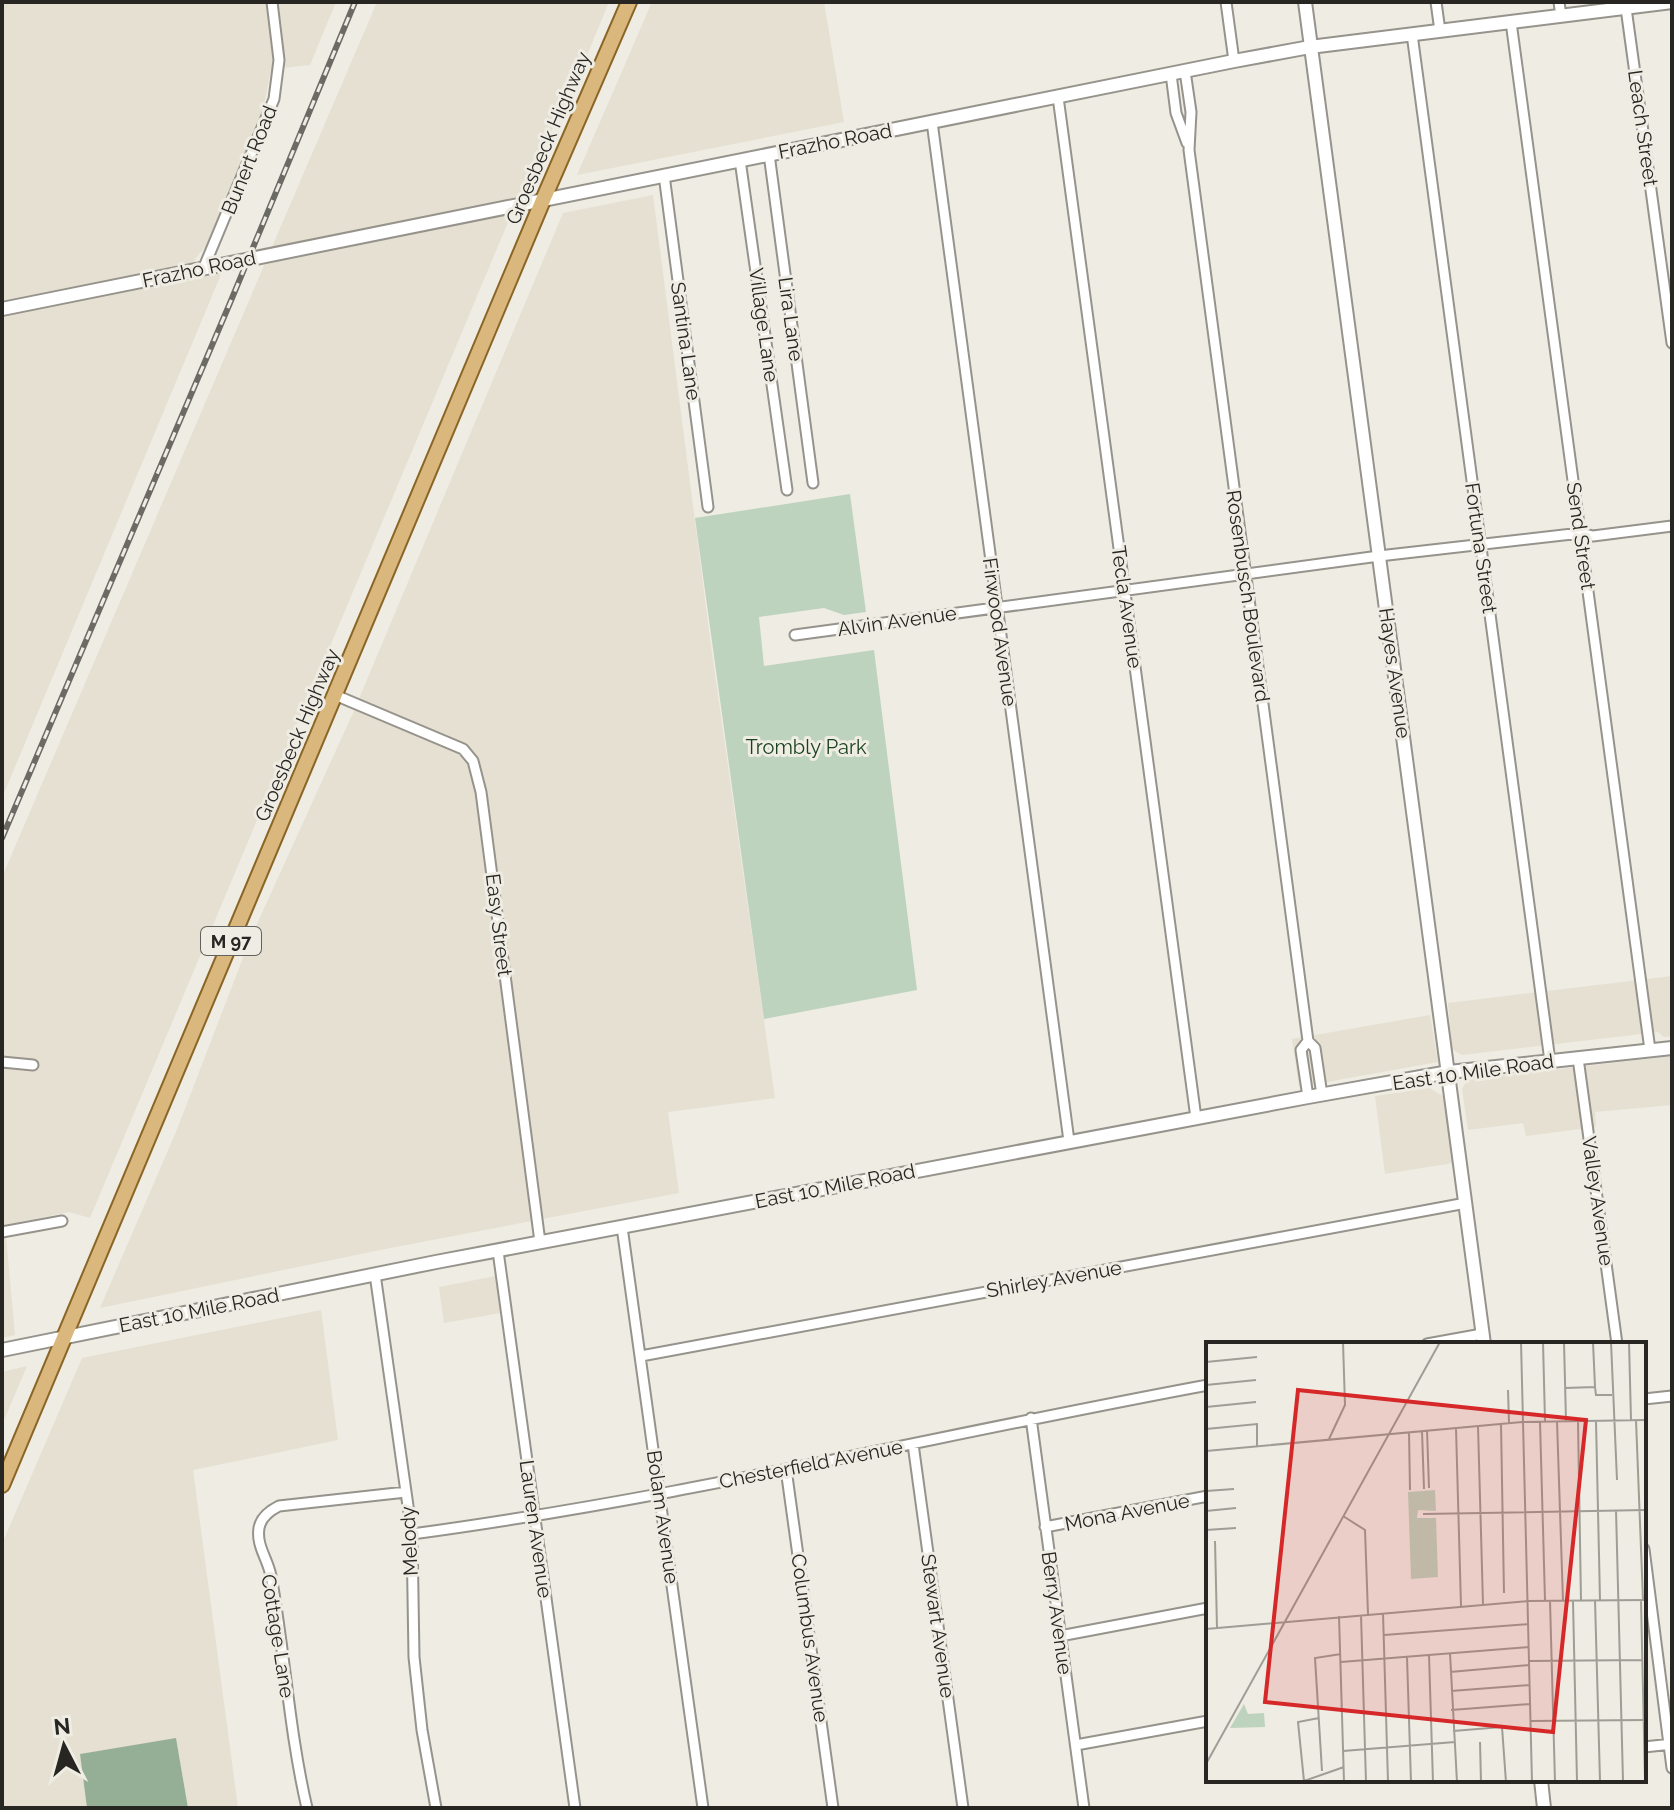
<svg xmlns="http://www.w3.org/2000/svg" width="1674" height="1810" viewBox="0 0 1674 1810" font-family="Raleway,sans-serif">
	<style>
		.built { fill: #e5e0d1 }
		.green { fill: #bed3be }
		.forest { fill: #95af96 }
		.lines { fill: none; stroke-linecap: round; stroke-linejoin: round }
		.street-casing { stroke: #95938b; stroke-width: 13 }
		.secondary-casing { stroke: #95938b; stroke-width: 16 }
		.primary-casing { stroke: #8b6525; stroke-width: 18 }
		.street { stroke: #fff; stroke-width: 9 }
		.secondary { stroke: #fff; stroke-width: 12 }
		.primary { stroke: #dab77d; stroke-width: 14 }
		.rail-casing { stroke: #6b6a65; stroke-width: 6 }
		.rail { stroke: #eeece3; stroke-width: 3; stroke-dasharray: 9; stroke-linecap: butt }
		.labels { text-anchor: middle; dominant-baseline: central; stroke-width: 6; stroke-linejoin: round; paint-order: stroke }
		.shield { fill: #eeece3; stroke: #63615d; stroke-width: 2 }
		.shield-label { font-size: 18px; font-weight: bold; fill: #272623 }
		.street-label { font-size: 20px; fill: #272623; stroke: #eeece3 }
		.park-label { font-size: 20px; fill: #1a421e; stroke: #eeece3 }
		.inset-road { fill: none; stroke: #9e9d96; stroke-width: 2 }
		.view { fill: #d62828; fill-opacity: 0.15; stroke: #d62828; stroke-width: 4 }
		.inset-edge { fill: none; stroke: #272623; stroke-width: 4 }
	</style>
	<rect width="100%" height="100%" fill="#eeece3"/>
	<path class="built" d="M2,2H336L310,65L271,69L263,110L206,246L195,259L197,276L222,272L2,798Z
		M377,2H609L583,65L509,220L90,1218L69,1212L5,1225L15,1335L2,1338V877Z
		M652,2H824L844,122L577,175Z
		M653,195L711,646L775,1098L668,1112L679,1193L385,1249L100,1308L176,1132L251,937L353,713L563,213Z
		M1672,976V1036L1664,1037L1658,1032L1462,1055L1452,1049L1448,1003Z
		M1430,1015L1438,1062L1299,1087L1292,1039Z
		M1672,1056V1105L1595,1112L1596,1127L1526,1136L1523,1123L1468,1130L1462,1089L1467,1080Z
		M1430,1088L1444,1097L1453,1163L1385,1174L1375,1096Z
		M496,1276L500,1313L444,1323L439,1287Z
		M321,1310L338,1440L193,1470L238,1808H188L176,1739L80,1754L87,1808H2V1544L82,1358Z
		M27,1366L2,1425V1372Z"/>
	<path class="green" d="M850,494L866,612L844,615L824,608L759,617L764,666L874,650L917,990L764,1019L695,518Z"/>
	<path class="forest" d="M176,1738L188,1808H87L80,1754Z"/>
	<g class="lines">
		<defs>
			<path id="street" d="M1226,2L1234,61
				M1436,2L1440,31
				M1559,2L1561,16
				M1626,8L1672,343
				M1511,22L1650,1050
				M1412,34L1550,1061
				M1185,71L1191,112L1189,150L1308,1041
				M1171,74L1176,113L1187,143
				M1058,97L1196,1118
				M932,122L1069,1141
				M769,154L813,483
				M740,160L787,490
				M664,175L708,507
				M204,267L274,99L279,60L272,2
				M795,635L1379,556L1581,533L1593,536L1672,526
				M335,695L463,749L473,761L481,792L540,1242
				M1578,1058L1617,1344
				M2,1062L33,1065
				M1308,1097L1301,1050L1308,1041L1315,1048L1322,1095
				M622,1227L703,1808
				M2,1232L62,1221
				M498,1251L575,1808
				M375,1274L412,1534L414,1657L422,1730L436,1808
				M1427,1344L1482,1334
				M641,1356L1466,1203
				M1644,1399L1672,1396
				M1031,1418L1084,1808
				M913,1444L963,1808
				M786,1469L833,1808
				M1045,1527L1208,1496
				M412,1534C680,1498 943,1434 1208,1385
				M1644,1549L1672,1768
				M1060,1636L1208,1608
				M1076,1745L1208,1721
				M1644,1747L1672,1744
				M307,1808C289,1731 285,1653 271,1576C268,1559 256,1546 259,1528C261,1517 269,1511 279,1506L406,1492"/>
			<path id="secondary" d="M1305,2L1484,1344
				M2,309L1234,61L1310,47L1672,2
				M2,1350L436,1262L1308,1097L1449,1072L1672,1048
				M1541,1780L1544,1808"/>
			<path id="primary" d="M2,1485L543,200L629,2"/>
		</defs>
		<use href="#street" class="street-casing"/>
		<use href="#secondary" class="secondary-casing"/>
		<use href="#primary" class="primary-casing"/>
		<use href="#street" class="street"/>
		<use href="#secondary" class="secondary"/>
		<use href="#primary" class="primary"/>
		<defs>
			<path id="rail" d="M2,838L230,303L355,2"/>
		</defs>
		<use href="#rail" class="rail-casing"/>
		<use href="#rail" class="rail"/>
	</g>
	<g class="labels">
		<rect class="shield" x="201" y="927" width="60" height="28" rx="6"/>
		<g class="shield-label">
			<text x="231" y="941">M 97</text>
		</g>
		<g class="street-label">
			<text transform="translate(1643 128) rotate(82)">Leach Street</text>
			<text transform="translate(548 138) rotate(-67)">Groesbeck Highway</text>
			<text transform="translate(835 141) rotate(-11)">Frazho Road</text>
			<text transform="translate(249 160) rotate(-68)">Bunert Road</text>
			<text transform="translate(199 269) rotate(-12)">Frazho Road</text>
			<text transform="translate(791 319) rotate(82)">Lira Lane</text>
			<text transform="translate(764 325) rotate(82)">Village Lane</text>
			<text transform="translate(686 341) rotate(82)">Santina Lane</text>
			<text transform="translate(1581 536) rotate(82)">Send Street</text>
			<text transform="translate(1481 548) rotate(82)">Fortuna Street</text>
			<text transform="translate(1248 596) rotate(82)">Rosenbusch Boulevard</text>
			<text transform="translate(1127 607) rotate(82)">Tecla Avenue</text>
			<text transform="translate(897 621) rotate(-8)">Alvin Avenue</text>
			<text transform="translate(1000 632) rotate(82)">Firwood Avenue</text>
			<text transform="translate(1395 673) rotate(82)">Hayes Avenue</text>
			<text transform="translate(297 735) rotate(-67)">Groesbeck Highway</text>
			<text transform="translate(499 925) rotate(83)">Easy Street</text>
			<text transform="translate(1473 1072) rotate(-8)">East 10 Mile Road</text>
			<text transform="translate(835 1186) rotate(-11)">East 10 Mile Road</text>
			<text transform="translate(1598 1201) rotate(82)">Valley Avenue</text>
			<text transform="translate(1054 1279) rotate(-10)">Shirley Avenue</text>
			<text transform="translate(199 1310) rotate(-11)">East 10 Mile Road</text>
			<text transform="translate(811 1464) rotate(-11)">Chesterfield Avenue</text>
			<text transform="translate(1127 1512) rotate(-11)">Mona Avenue</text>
			<text transform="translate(663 1517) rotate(82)">Bolam Avenue</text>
			<text transform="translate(536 1529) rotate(82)">Lauren Avenue</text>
			<text transform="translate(409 1541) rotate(-93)">Melody</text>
			<text transform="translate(1057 1613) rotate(82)">Berry Avenue</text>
			<text transform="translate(938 1626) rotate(82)">Stewart Avenue</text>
			<text transform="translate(278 1636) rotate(81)">Cottage Lane</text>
			<text transform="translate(810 1638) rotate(82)">Columbus Avenue</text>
		</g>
		<g class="park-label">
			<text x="806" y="747">Trombly Park</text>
		</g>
	</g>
	<g transform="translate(1206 1342)">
		<rect width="440" height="440" fill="#eeece3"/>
		<path d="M229,148L230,169L212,168L211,176H230L232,235L205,237L202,150ZM38,362L42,372L58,371L59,385L24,386Z" fill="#bed3be"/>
		<path class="inset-road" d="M315,0L326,440M337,0L339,79M358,0L360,79M387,0L389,45M405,0L411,138M423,0L425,78M0,20L51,15M0,43L50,38M389,45L390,53H406M359,46L389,45M302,48L303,81M0,65L50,60M430,78L437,258M351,79L357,259M372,79L375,259M390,79L394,258M334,80L339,258M295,82L298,251M272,84L277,262M250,86L255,264M0,87L51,82V105M221,88L223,146M216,89L218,147M203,90L204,148M123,97L139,63L137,0M0,109L316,80L440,78M0,149L28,147M410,168L417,439M0,169L30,166M217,172L440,168M137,174L159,188L162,272M0,188L30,186M9,199L11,286M389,258L394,439M435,258L439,439M344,259L349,440M367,259L371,439M177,271L182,440M155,273L160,440M133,274L138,440M0,287L322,259L440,258M178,293L322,282M244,311L251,440M223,313L227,440M201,315L205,440M323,319L436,318M135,320L323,305M244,330L323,323M245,349L323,343M245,368L324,362M325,379L440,378M247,389L296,385L300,440M274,400L275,440M137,409L249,400M0,422L234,0M116,429L109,316L135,312M98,439L92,380L113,376M98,439L138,425M354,440L440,439"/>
		<path class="view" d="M92,48L380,78L347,390L59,360Z"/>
		<rect width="440" height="440" class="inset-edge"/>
	</g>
	<rect width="1674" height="1810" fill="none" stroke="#272623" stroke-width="8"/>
	<g transform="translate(64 1746) rotate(354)" stroke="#eeece3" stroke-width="6" paint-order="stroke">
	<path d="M0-6L14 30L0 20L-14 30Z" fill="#272623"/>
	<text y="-12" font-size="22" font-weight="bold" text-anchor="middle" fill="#272623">N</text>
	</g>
</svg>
